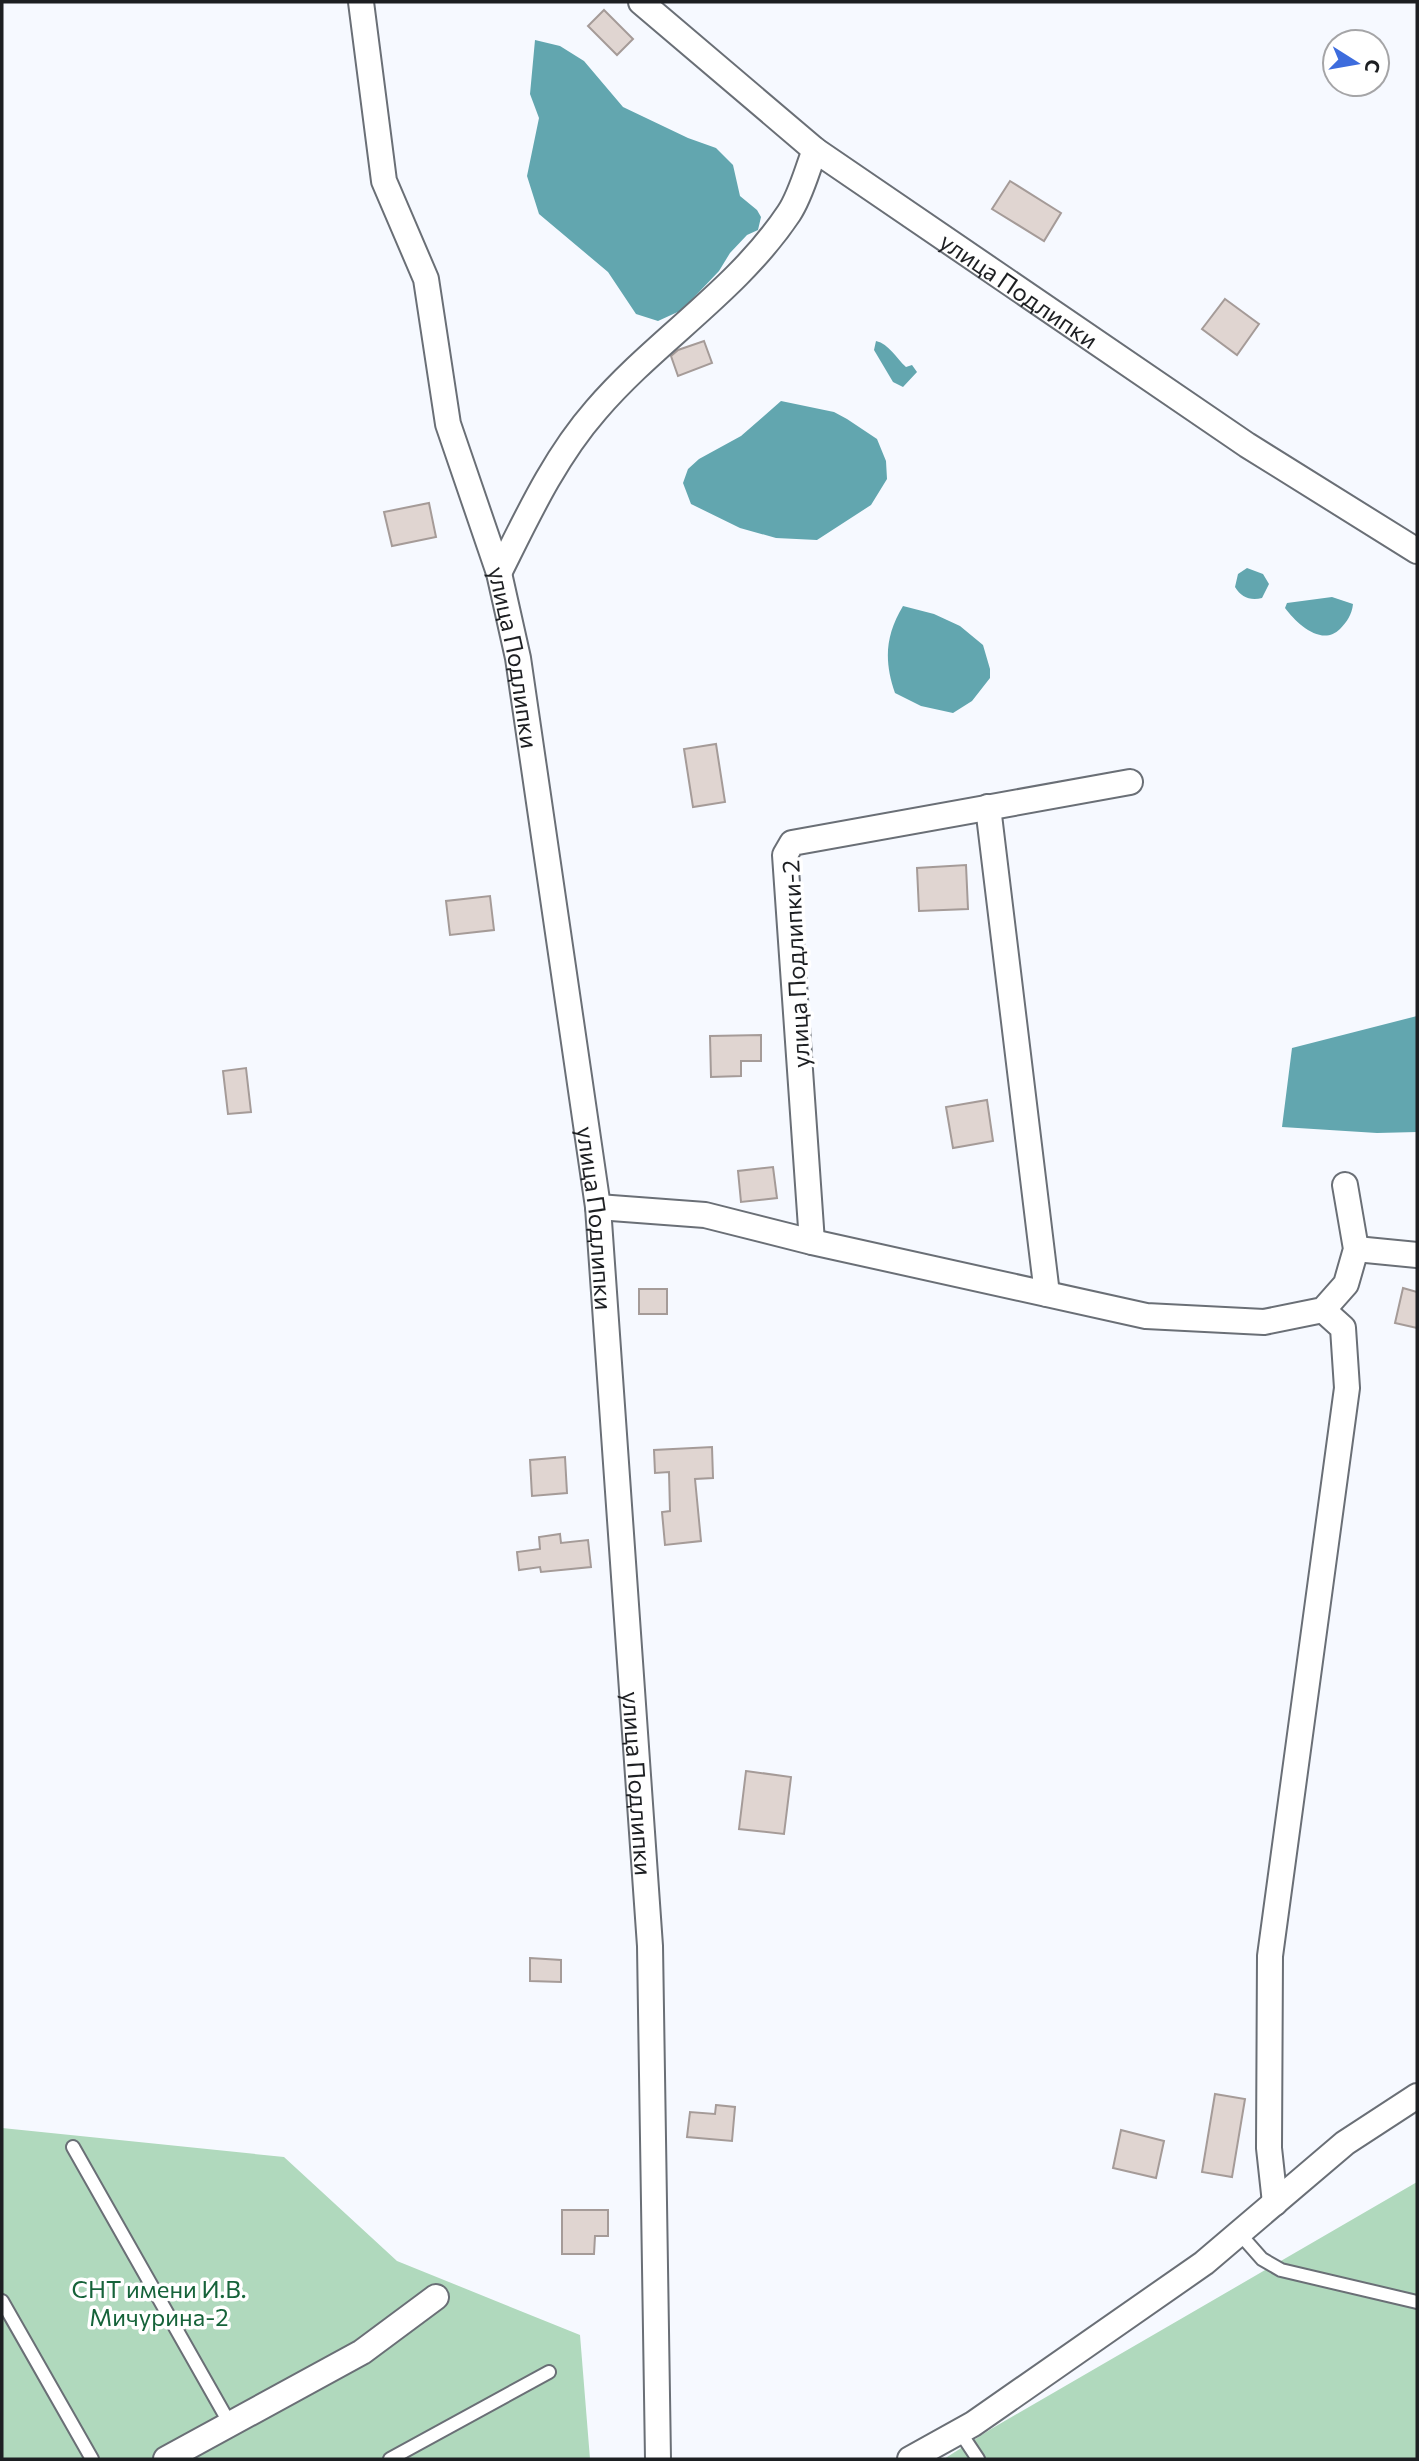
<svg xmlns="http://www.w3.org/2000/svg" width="1419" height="2461" viewBox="0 0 1419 2461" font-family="Commissioner,sans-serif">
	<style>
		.green { fill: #b0d9bd }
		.water { fill: #62a6af }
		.building { fill: #e0d5d1; stroke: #a59b98; stroke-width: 2 }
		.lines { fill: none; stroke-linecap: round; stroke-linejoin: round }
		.service-casing { stroke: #6a6f76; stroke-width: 16 }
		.minor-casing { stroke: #6a6f76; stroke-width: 28 }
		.service { stroke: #fff; stroke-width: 12 }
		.minor { stroke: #fff; stroke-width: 24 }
		.labels { text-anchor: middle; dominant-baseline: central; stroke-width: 7; stroke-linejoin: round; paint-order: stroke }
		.street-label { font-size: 24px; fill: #1d1f22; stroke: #fff }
		.park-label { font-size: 24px; fill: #16633a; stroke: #fff }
	</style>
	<rect width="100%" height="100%" fill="#f6f9ff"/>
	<path class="green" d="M2,2128L284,2157L397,2261L580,2335L590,2459H2Z
		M1417,2182V2459H944L991,2429Z"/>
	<path class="water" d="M535,40L560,46L584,61L623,107L688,138L716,148L733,165L740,196L757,210L761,217L758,230L747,235L730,253L719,271L682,310L658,321L636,314L608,272L539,214L527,176L539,118L530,94Z
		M876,341C889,344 896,358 906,367L912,365L917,372L903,387L893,382L874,350Z
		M781,401L834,412L847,419L877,439L886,461L887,479L871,505L817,540L776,538L740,528L691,504L683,483L688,469L699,459L741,436Z
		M1247,568L1263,574L1269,584L1262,598C1250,601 1241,597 1235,587L1238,574Z
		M1332,597L1353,604C1352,614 1347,622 1340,629C1322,647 1297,624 1285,608L1287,603Z
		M903,606L934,614L960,626L983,645L990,669V678L972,701L953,713L921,706L895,693C884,661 885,636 903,606Z
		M1417,1016V1132L1377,1133L1282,1127L1292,1048Z"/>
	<path class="building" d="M604,10L633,39L617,55L588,26Z
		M1010,181L1061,213L1044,241L992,209Z
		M1225,299L1259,324L1237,355L1202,329Z
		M704,341L712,363L678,376L671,356L678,350Z
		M429,503L436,537L392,546L384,512Z
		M716,744L725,802L693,807L684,749Z
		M966,865L968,909L919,911L917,868Z
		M490,896L494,930L450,935L446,901Z
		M761,1035V1061H741V1076L711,1077L710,1036Z
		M246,1068L251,1112L228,1114L223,1071Z
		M987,1100L993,1141L953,1148L946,1107Z
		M773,1167L777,1198L741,1202L738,1171Z
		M1403,1288L1417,1292V1328L1395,1323Z
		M639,1289H667V1314H639Z
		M712,1447L713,1478L695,1479L701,1541L665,1545L662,1512L670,1511L669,1472L655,1473L654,1450Z
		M565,1457L567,1493L532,1496L530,1460Z
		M560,1534L561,1543L588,1540L591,1567L541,1572L540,1567L519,1570L517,1552L540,1549L539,1537Z
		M746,1771L791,1777L784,1834L739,1829Z
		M530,1958L561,1960V1982L530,1981Z
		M1215,2094L1245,2099L1232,2177L1202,2172Z
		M716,2105L735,2107L732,2141L687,2137L690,2112L715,2114Z
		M1121,2130L1164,2141L1156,2178L1113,2168Z
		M562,2210H608V2236H595L594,2254H562Z"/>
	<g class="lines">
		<defs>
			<path id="service" d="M73,2147L230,2424
				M1239,2233L1262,2259L1281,2270L1417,2302
				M2,2301L92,2459
				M960,2432L978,2459
				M390,2459L549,2372"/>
			<g id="minor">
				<path id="s1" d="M361,2L384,181L426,279L448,424L499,573L518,658L598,1207L650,1946L658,2459"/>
				<path id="s2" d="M641,2L815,150L1247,445L1417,551"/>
				<path d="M499,573C527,517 554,458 596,410C656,340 737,291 789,213C801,195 807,170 815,150"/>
				<path d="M988,807L1047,1294"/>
				<path d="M598,1207L705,1215L812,1242L1146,1316L1264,1322L1323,1310L1346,1284L1356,1249L1345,1185"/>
				<path d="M812,1242L785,855L792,843L1130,782"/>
				<path d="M1356,1249L1417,1255"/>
				<path d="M1275,2203L1269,2148L1270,1956L1347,1388L1343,1328L1323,1310"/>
				<path d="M166,2459L362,2352L436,2297"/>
				<path d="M910,2459L973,2424L1204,2263L1345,2143L1417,2096"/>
			</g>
		</defs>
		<use href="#service" class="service-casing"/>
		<use href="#minor" class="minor-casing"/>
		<use href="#service" class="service"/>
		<use href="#minor" class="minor"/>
	</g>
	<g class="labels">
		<g class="street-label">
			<text stroke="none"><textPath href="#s2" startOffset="476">улица Подлипки</textPath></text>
			<text stroke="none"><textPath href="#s1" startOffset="677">улица Подлипки</textPath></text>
			<text transform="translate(795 964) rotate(-93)">улица Подлипки-2</text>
			<text stroke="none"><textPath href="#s1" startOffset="1244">улица Подлипки</textPath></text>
			<text stroke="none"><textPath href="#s1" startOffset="1811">улица Подлипки</textPath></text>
		</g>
		<g class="park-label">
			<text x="159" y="2288">СНТ имени И.В.<tspan x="159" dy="28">Мичурина-2</tspan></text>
		</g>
	</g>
	<rect width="1419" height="2461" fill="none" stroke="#1d1f22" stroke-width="7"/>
	<g transform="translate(1356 63) rotate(101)"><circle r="33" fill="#ffffff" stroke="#a5a5a7" stroke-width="2"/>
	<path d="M0-5L12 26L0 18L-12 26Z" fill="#3d6cdd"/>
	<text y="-10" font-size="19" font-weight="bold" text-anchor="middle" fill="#1d1f22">С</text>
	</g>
</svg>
